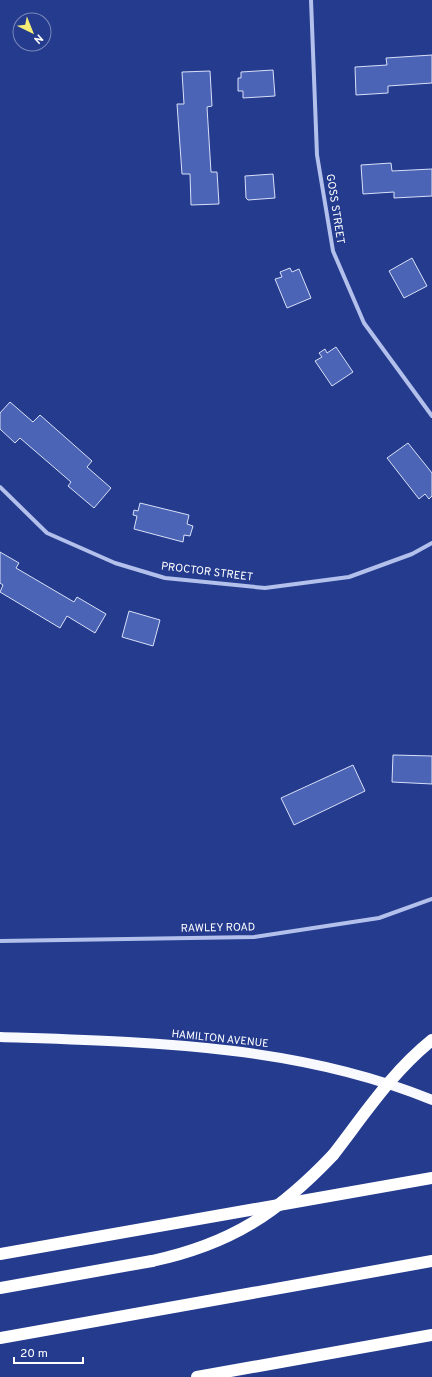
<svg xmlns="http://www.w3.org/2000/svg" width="432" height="1377" viewBox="0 0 432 1377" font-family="Overpass,sans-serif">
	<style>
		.building { fill: #4c64b5; stroke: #d8e0f8 }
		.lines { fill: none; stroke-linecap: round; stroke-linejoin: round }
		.minor { stroke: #b3c0eb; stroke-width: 4 }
		.primary { stroke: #f8f9ff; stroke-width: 10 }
		.motorway { stroke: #fff; stroke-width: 12 }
		.motorway-bridge { stroke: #fff; stroke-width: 12 }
		.labels { text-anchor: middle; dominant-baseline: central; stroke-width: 3; stroke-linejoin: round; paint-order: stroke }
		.street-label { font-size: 11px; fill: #fff; stroke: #243b8e }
	</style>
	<rect width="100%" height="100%" fill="#243b8e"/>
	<path class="building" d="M432,55V83L388,86V93L356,95L355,67L387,65L386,58Z
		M273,70L275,96L243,98V91H238V78H241V72Z
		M210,71L212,106L207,107L211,172H217L219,204L191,205L190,174H182L177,104H184L182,72Z
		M391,163L392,171L432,169V196L394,198V192L363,194L361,165Z
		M273,174L275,198L248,200L246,198L245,176Z
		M412,258L427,286L404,298L389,271Z
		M290,268L292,272L299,269L311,298L287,308L275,279L282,277L280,272Z
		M336,347L353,372L332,386L315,361L322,357L319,353L325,349L327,353Z
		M10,402L33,422L40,415L92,461L87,467L111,488L94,508L68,486L71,482L20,438L15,443L0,429V413Z
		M408,443L432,473V496L429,499L425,494L419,499L387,458Z
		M140,503L189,515L187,524L193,526L190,536L184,535L183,542L134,529L137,516L133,515L134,510L138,511Z
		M0,552L19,563L16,568L74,602L77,597L106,614L95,633L67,616L60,628L0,592L3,585L0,583Z
		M129,611L160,620L153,646L122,637Z
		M393,755L432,756V784L392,782Z
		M353,765L365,791L294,825L281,798Z"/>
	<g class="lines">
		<path class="minor" d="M311,0L317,155L333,251L364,323L432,416
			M0,487L47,533L115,563L165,578L265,588L349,577L412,554L432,543
			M0,941L254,937L379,918L432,899"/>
		<path class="primary" d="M0,1037C145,1042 296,1044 432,1100"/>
		<path class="motorway" d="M333,1155C364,1115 392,1072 432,1040
			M0,1254L432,1178
			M0,1288L152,1261
			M0,1338L432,1261
			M197,1377L432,1335"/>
		<path class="motorway-bridge" d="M152,1261C231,1244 278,1213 333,1155"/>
	</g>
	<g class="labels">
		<g class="street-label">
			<text transform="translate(335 209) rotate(81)">GOSS STREET</text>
			<text transform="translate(207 572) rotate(7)">PROCTOR STREET</text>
			<text transform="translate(218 928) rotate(-1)">RAWLEY ROAD</text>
			<text transform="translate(220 1039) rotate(6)">HAMILTON AVENUE</text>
		</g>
	</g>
	<g transform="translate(32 32) rotate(137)"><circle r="19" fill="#243b8e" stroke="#7c89bb"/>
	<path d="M0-3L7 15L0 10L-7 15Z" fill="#f6ed77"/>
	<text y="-6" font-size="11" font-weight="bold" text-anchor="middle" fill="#ffffff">N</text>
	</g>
	<path d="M14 1357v6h69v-6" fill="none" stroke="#ffffff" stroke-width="2"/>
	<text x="20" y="1357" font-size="12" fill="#ffffff" stroke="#243b8e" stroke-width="3" paint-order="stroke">20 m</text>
</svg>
